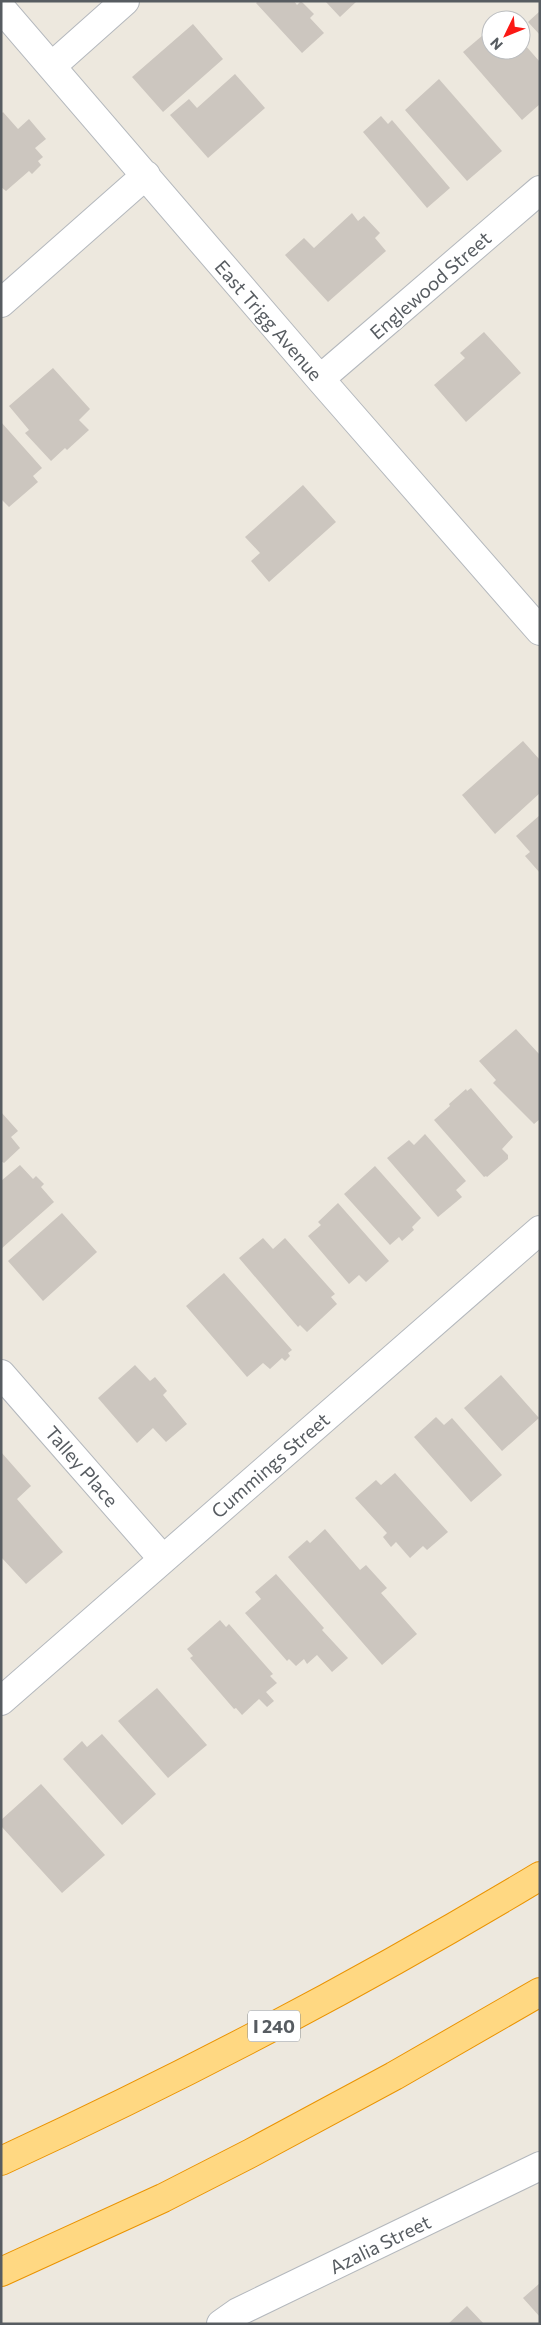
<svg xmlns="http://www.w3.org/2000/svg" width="541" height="2325" viewBox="0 0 541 2325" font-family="Commissioner,sans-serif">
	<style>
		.building { fill: #ccc6bf }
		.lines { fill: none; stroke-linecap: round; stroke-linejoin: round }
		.minor-casing { stroke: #b4b8bd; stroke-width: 30 }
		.highway-casing { stroke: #ea9300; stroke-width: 30 }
		.minor { stroke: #fff; stroke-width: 28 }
		.highway { stroke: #ffd882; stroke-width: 28 }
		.labels { text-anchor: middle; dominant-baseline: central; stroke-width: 4.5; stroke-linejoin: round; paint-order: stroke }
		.shield { fill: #fff; stroke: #898d90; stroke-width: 1 }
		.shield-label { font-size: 18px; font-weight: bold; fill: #575c61 }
		.street-label { font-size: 19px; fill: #575c61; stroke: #fff }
	</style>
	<rect width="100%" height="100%" fill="#ede8de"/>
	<path class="building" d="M258,1H294L297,5L301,1L314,14L310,18L324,33L302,53L256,3Z
		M325,1H357L340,17Z
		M540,11V35L528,22Z
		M193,24L223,59L163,112L132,77Z
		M489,30L491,32V50H507L513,56L525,45L540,62V104L522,120L463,52Z
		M235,74L265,108L208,158L170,115L189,99L197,108Z
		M439,79L502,151L467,181L405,110Z
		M3,112L18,129L29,119L46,139L35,148L43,157L38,161L41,165L32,174L29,171L6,191L1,187V114Z
		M381,116L388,124L392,120L450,188L427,208L363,132Z
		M352,213L358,221L364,216L380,233L375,238L386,251L328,302L285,255L304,238L314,248Z
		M484,332L521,373L466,422L434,385L465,358L460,353Z
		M53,368L90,409L79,420L89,430L67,450L65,448L51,461L25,433L29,430L9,406Z
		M1,422L42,468L33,476L38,482L9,507L1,499Z
		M303,485L336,522L269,582L251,561L260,553L245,537Z
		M523,741L540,760V793L495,834L462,795Z
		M540,815V873L525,856L530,852L516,836Z
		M516,1029L540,1055V1119L534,1124L493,1083L496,1080L479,1061Z
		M471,1088L513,1137L502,1149L508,1155V1159L487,1177L486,1176L484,1177L434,1120L450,1106L449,1104L466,1089L467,1091Z
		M1,1112L18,1131L11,1137L20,1148L4,1163L1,1161Z
		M425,1134L466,1181L456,1190L462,1197L438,1217L387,1158L409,1140L414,1145Z
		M20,1165L33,1179L36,1176L44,1184L41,1187L54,1202L1,1249V1181Z
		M375,1166L421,1218L412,1227L414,1230L402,1241L399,1237L390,1245L344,1194Z
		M338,1203L389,1261L366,1282L359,1275L349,1284L308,1236L321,1225L318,1222Z
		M62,1213L97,1252L43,1301L8,1261Z
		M263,1238L273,1249L285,1238L335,1294L331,1297L337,1304L307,1332L300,1325L298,1327L239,1258Z
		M224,1273L292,1350L288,1353L290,1356L285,1361L282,1358L270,1369L263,1363L247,1377L186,1306Z
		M135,1365L150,1381L155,1377L167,1391L163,1395L187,1424L166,1442L153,1428L137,1443L98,1398Z
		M501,1375L539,1418L502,1451L464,1408Z
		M436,1417L444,1425L452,1418L502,1475L471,1502L414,1437Z
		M1,1452L31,1486L17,1499L63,1552L26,1584L1,1557Z
		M395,1473L448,1532L427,1550L423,1546L410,1558L396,1542L391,1547L383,1537L387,1533L355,1498L376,1480L381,1485Z
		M325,1529L360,1570L366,1565L387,1588L381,1593L417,1634L382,1665L288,1557L307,1540L310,1543Z
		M276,1574L324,1628L322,1630L348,1658L332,1672L317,1655L307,1664L304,1659L296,1666L289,1659L287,1661L245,1613L261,1599L255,1592Z
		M220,1620L226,1627L229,1624L273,1674L270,1676L277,1683L266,1692L274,1701L267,1707L259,1699L242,1715L236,1708L234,1709L190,1658L193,1656L187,1649Z
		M157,1688L207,1745L168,1778L118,1721Z
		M102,1734L156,1794L122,1825L63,1759L82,1741L87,1747Z
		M41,1784L105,1855L62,1893L1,1826V1820Z
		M540,2283V2317L523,2298Z
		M467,2306L484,2324H448Z"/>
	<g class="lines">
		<defs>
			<path id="minor" d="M1,8L320,379L540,631
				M52,66L125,1
				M1,303L146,175
				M320,379L540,190
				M1,1374L162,1558
				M1,1701L540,1230
				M221,2324L238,2312L540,2166"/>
			<path id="highway" d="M1,2161C185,2076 366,1981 540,1876
				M1,2272L163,2198L251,2153L394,2076L540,1992"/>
		</defs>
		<use href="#minor" class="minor-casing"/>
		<use href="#highway" class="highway-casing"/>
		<use href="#minor" class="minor"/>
		<use href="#highway" class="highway"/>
	</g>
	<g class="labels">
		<rect class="shield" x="248" y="2010.5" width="52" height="31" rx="4"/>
		<g class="shield-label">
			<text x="274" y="2026">I 240</text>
		</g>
		<g class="street-label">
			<text transform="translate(430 285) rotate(-41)">Englewood Street</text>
			<text transform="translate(269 320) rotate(49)">East Trigg Avenue</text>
			<text transform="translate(270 1465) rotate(-41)">Cummings Street</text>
			<text transform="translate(82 1466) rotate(49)">Talley Place</text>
			<text transform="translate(380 2244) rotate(-26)">Azalia Street</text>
		</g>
	</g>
	<rect width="541" height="2325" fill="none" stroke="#575c61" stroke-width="5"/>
	<g transform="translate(506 35) rotate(227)"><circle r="24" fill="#ffffff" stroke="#bcbec0"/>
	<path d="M0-4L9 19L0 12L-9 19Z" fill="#fb1915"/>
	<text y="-8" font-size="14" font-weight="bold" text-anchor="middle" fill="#575c61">N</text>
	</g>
</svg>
